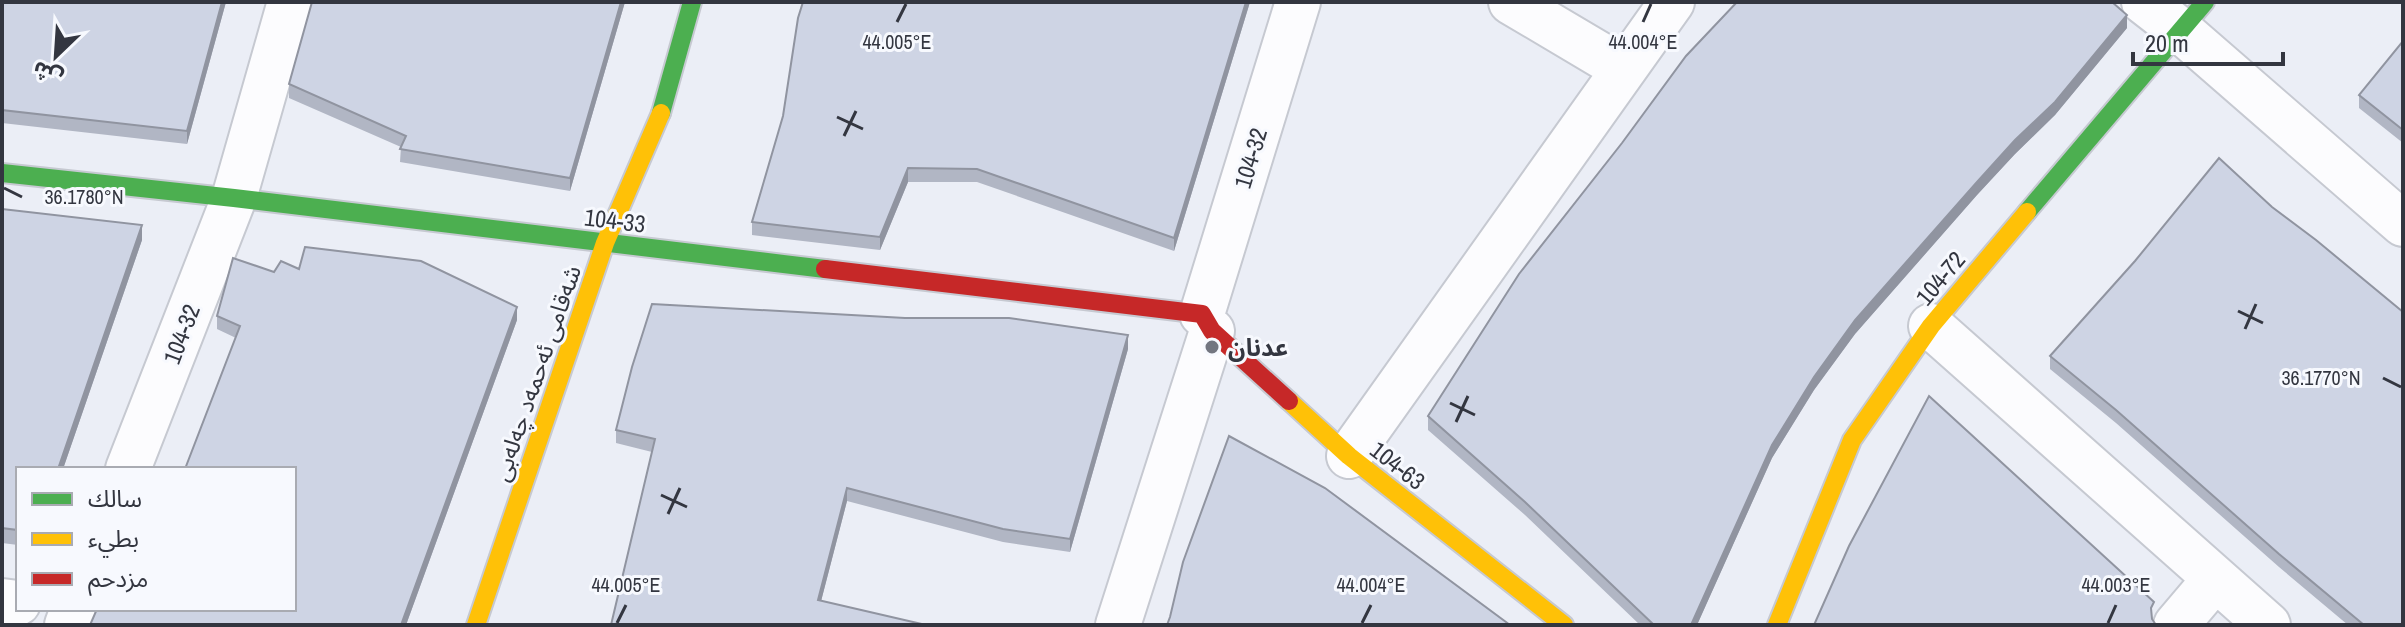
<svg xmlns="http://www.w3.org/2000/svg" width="2405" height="627" viewBox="0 0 2405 627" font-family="'Archivo Narrow','Noto Sans Arabic',sans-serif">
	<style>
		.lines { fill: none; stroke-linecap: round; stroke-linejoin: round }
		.street-casing { stroke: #c6c9d1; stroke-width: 48 }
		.fast-casing { stroke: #c6c9d1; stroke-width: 22 }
		.slow-casing { stroke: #c6c9d1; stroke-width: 22 }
		.jam-casing { stroke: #c6c9d1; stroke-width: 22 }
		.street { stroke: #fcfcfe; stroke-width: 44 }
		.fast { stroke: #4caf50; stroke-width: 18 }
		.slow { stroke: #ffc107; stroke-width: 18 }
		.jam { stroke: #c62828; stroke-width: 18 }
		.wall { fill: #b1b6c4 }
		.shaded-wall { fill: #9094a0 }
		.building { fill: #ced4e4; stroke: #9094a0; stroke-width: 2 }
		.ticks { fill: none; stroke: #333640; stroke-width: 3 }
		.poi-dot { fill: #737680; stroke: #f7f9fe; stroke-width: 3 }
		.labels { text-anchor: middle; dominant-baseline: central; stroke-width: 6; stroke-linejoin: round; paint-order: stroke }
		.street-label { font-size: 24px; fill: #333640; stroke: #f7f9fe }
		.poi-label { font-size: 24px; font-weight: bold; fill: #333640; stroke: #f7f9fe; text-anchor: start }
		.ticks-label { font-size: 20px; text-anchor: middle; fill: #333640; stroke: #f7f9fe; stroke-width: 6; stroke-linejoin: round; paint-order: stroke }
	</style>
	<rect width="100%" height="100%" fill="#ebeef6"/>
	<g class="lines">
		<defs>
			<path id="street" d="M1511,2L1624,69
				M2144,2L2180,30L2403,224
				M1202,314L1298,2
				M1931,326L2268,625
				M1349,456L1672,2
				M128,469L234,198L290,2
				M2,601L18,603
				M67,625L73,609
				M1118,625L1212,331
				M2176,625L2215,579"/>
			<path id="fast" d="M661,113L692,2
				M2,173L234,198L825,269
				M2027,212L2205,2"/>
			<path id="slow" d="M1289,401L1349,456L1564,625
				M476,625L605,243L661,113
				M1777,625L1852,440L1931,326L2027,212"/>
			<path id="jam" d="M825,269L1202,314L1212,331L1289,401"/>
		</defs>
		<use href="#street" class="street-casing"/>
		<use href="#fast" class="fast-casing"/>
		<use href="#slow" class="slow-casing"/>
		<use href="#jam" class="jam-casing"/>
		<use href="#street" class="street"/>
		<use href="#fast" class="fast"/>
		<use href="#slow" class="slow"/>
		<use href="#jam" class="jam"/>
	</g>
	<path class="wall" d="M2,2H226L187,144L2,123Z
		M625,2L570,191L400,162L401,147L289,98V84Z
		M803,2H1250L1174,251L977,182H908L880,250L752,235V222L783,116Z
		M2127,28L2055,115L2015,154L1977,195L1855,334L1814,390L1772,458L1697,625H1640L1525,515L1428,430V416L1622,143Z
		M2403,41V143L2359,108V95Z
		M2272,207L2403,625H2348L2279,567L2116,423L2050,369V356Z
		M2,209L142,240L63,469H18V545L2,543Z
		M299,269L517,320L406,625H90L294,609L236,338L217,329V316L274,272Z
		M1128,349L1070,552L1003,542L847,501L821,601L611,625L652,452L616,443V430Z"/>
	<path class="shaded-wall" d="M222,2H226L187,144V131Z
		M621,2H625L570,191V178Z
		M1246,2H1250L1174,251V238Z
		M2127,15V28L2055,115L2015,154L1977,195L1855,334L1814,390L1772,458L1697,625H1691L1772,445L1814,377L1855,320L1977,182Z
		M908,168V182L880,250V237Z
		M142,225V240L63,469H58Z
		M517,307V320L406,625H401Z
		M1128,335V349L1070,552V539Z
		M847,488V501L818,613V600Z"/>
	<path class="building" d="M2,2H222L187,131L2,110Z
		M312,2H621L570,178L400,149L406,136L289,84Z
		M803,2H1246L1174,238L977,169L908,168L880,237L752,222L783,116L798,18Z
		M1737,2H2112L2127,15L2055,102L2015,140L1977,182L1855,320L1814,377L1772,445L1691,625H1654L1525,502L1428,416L1519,274L1622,143L1686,56Z
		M2403,41V130L2359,95Z
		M2219,158L2272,207L2316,240L2403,312V625H2364L2279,554L2116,410L2050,356L2135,261Z
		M2,209L142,225L58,469H18V530L2,528Z
		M305,247L421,261L517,307L401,625H90L97,609H294V469H185L240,326L217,316L233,258L274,272L281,261L299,269Z
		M652,304L905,318H1009L1128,335L1070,539L1003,529L847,488L818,600L926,625H611L655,439L616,430L632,367Z
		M1929,396L2154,602L2151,608L2152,619L2156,625H1814L1849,546Z
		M1229,436L1325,488L1510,625H1167L1170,617L1183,562Z"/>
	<path class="ticks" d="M897,22L906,4M1643,22L1651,4M837,117L863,129M844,136L856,111M4,188L22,197M2238,311L2263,323M2245,329L2256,304M2383,378L2401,387M1450,403L1475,415M1456,422L1468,396M661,495L687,507M668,514L680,488M617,623L626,605M1362,623L1371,605M2108,623L2116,605"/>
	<circle class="poi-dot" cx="1212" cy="347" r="8"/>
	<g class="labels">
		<g class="street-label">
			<text transform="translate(1250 158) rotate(-73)">104-32</text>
			<text transform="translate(615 220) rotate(7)">104-33</text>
			<text transform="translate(1940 278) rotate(-50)">104-72</text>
			<text transform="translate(181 334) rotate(-69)">104-32</text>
			<text transform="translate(536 373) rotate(-71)">شەقامی ئەحمەد چەلەبی</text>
			<text transform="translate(1398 465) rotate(38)">104-63</text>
		</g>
		<g class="poi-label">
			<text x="1228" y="347">عدنان</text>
		</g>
	</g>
	<g class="ticks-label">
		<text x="897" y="49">44.005°E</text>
		<text x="1643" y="49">44.004°E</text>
		<text x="84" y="204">36.1780°N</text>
		<text x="2321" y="385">36.1770°N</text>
		<text x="626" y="592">44.005°E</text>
		<text x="1371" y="592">44.004°E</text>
		<text x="2116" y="592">44.003°E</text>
	</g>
	<rect width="2405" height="627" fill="none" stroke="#333640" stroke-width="8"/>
	<rect x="16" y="467" width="280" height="144" fill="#f7f9fe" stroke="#a9abb2" stroke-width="2"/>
	<rect x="32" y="493" width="40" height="12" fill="#4caf50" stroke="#a9abb2" stroke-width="2"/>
	<text x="88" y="507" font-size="24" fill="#333640">سالك</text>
	<rect x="32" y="533" width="40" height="12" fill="#ffc107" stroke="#a9abb2" stroke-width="2"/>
	<text x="88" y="547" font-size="24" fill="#333640">بطيء</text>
	<rect x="32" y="573" width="40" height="12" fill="#c62828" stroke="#a9abb2" stroke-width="2"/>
	<text x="88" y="587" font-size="24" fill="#333640">مزدحم</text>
	<g transform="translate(56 56) rotate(205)" stroke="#f7f9fe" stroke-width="6" paint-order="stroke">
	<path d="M0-6L14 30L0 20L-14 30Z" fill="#333640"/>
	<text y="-12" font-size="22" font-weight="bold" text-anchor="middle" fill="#333640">ش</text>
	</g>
	<path d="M2133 52v12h150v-12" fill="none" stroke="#333640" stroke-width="4"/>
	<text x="2145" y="52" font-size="24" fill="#333640" stroke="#f7f9fe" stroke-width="6" paint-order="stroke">20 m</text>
</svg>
